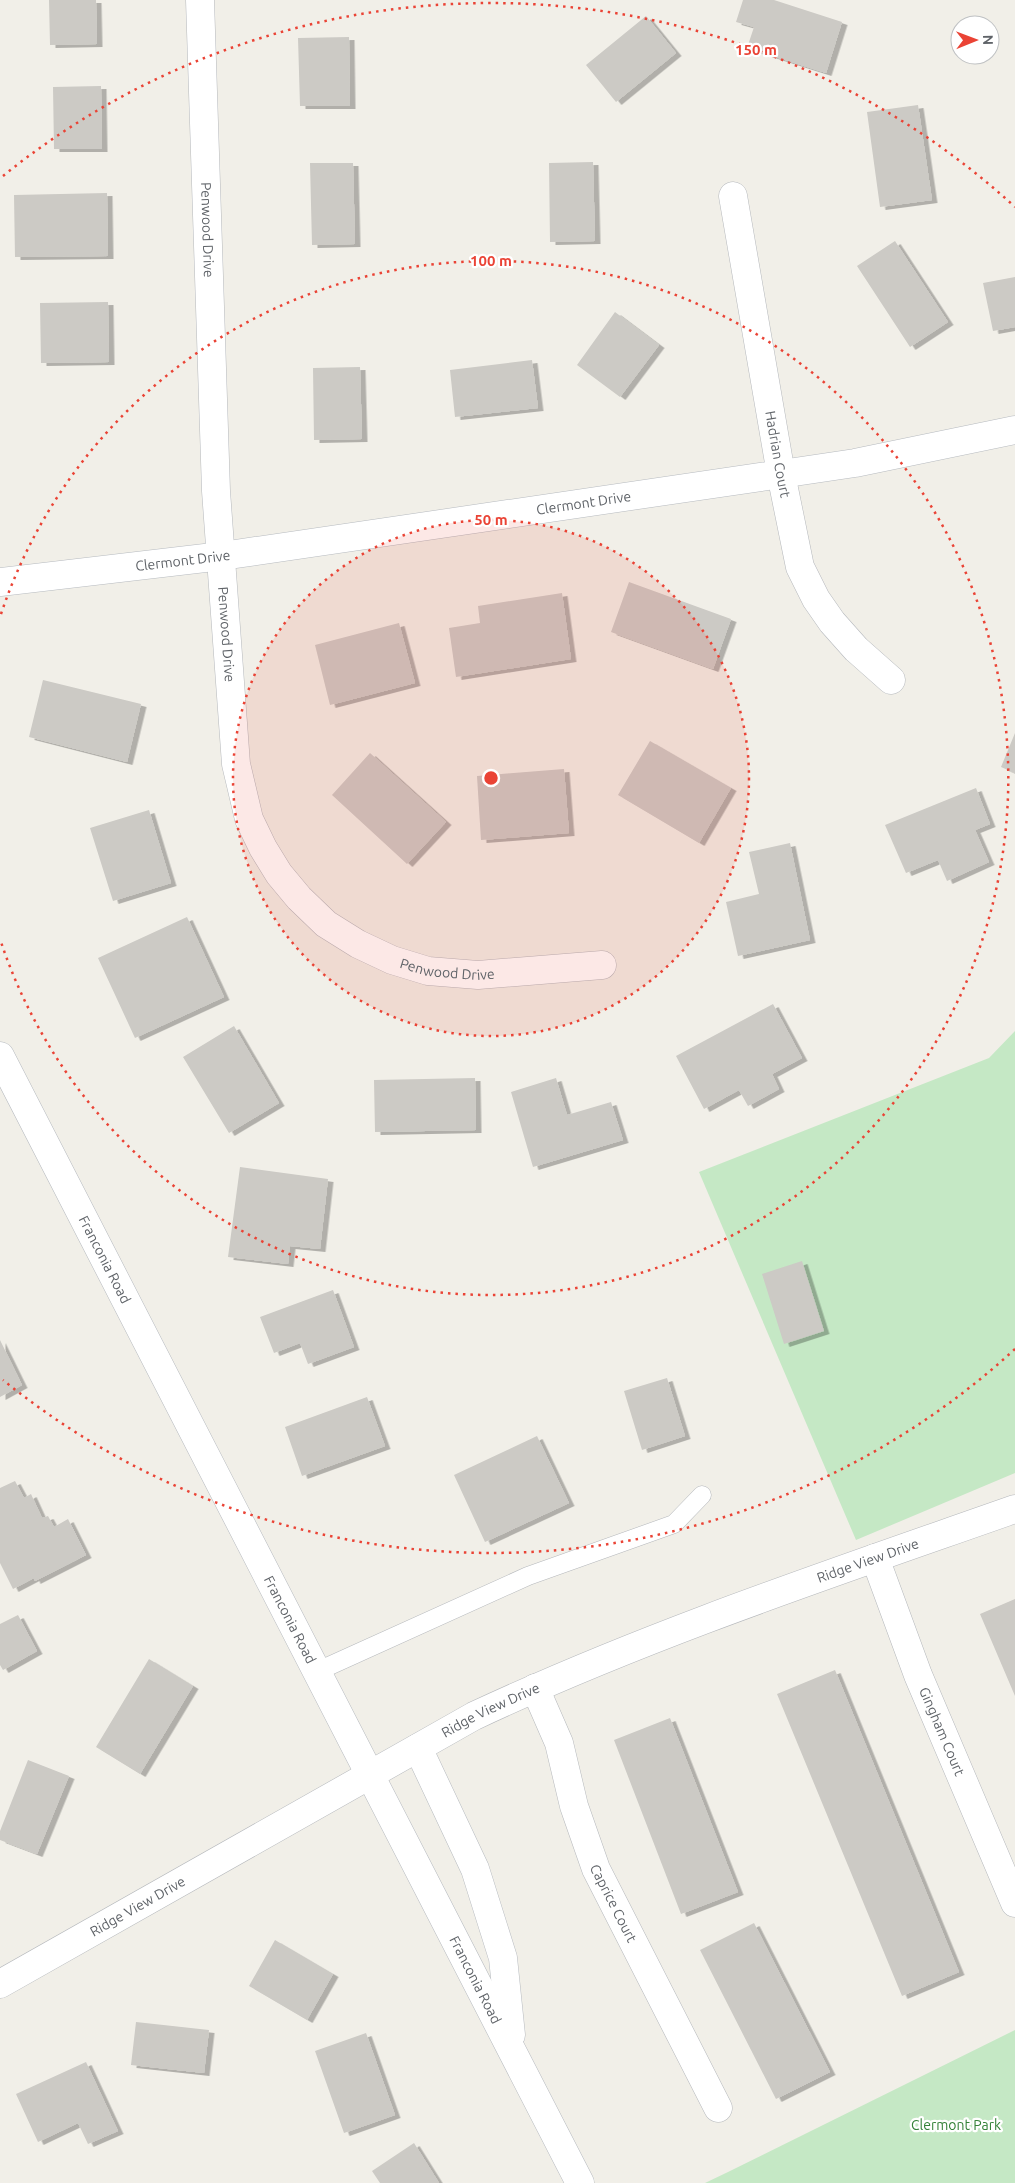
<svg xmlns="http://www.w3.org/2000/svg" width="1015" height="2183" viewBox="0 0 1015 2183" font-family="Ubuntu,sans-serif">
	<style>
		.green { fill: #c5e8c5 }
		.building { fill: #cccac5; filter: url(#shadow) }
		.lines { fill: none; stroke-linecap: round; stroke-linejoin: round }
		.lane-casing { stroke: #b5b8bc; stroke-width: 19 }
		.street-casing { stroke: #b5b8bc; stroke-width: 29 }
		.secondary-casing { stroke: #b6babf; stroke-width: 29 }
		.lane { stroke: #fff; stroke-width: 18 }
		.street { stroke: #fff; stroke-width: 28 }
		.secondary { stroke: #fff; stroke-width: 28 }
		.ring { fill: none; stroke: #ea4335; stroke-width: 2.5; stroke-dasharray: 2.5 5 }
		.labels { text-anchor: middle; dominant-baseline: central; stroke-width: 4.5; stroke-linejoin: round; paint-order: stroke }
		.street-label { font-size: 14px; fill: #5f6368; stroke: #fff }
		.park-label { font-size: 14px; fill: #348238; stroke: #fff }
		.centre { fill: #ea4335; stroke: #fff; stroke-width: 2.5 }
		.ring-label { font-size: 15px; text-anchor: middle; font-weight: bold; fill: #ea4335; stroke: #fff; stroke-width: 4.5; stroke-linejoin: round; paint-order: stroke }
	</style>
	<defs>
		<filter id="shadow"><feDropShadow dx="5.5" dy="3" stdDeviation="0" flood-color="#0004"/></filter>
	</defs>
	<rect width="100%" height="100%" fill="#f1efe8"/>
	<path class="green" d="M1015,1031V1473L856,1540L699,1172L989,1058Z
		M1015,2030V2183H705L728,2172Z"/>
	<path class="building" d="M49,0H96L97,44L50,45Z
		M743,0H774L842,22L826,73L747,48L754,27L736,22Z
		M646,16L676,53L616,102L586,65Z
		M349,37L350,106H300L298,38Z
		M101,86L102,149H54L53,87Z
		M918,105L932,200L880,207L867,112Z
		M593,162L595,241L550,242L549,163Z
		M310,163H353L355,244L312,245Z
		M107,193L108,256L15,257L14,195Z
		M895,241L948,322L910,347L857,266Z
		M1015,277V327L993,331L983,283Z
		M108,302L109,362L41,363L40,303Z
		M615,312L659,345L620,397L577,365Z
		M532,360L538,408L455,417L450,370Z
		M360,367L362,439L314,440L313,368Z
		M629,582L731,619L713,669L611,632Z
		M562,593L571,659L456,677L449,628L480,623L478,606Z
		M399,623L415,683L330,705L315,645Z
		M43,680L141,704L127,762L29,737Z
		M1015,733V773L1001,767Z
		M650,741L731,788L699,843L618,795Z
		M370,753L446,822L407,864L332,795Z
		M564,769L569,833L481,840L477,776Z
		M976,788L990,824L975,830L989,862L947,881L938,860L906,873L885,825Z
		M149,810L171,883L113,901L90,828Z
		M790,843L810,940L738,956L726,902L759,894L749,852Z
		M187,917L224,997L135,1038L98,958Z
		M773,1004L802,1058L772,1074L779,1089L748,1106L739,1090L704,1109L676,1056Z
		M234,1026L279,1103L229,1133L183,1057Z
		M475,1078L476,1130L375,1132L374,1080Z
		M556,1078L567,1115L611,1102L623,1140L533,1167L511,1092Z
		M240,1167L328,1179L320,1249L290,1246L288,1264L228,1257Z
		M802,1261L824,1331L784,1344L762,1274Z
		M333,1290L354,1347L308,1364L300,1343L274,1353L260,1317Z
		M0,1340L22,1385L0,1397Z
		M667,1378L685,1436L642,1450L624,1391Z
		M367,1397L385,1446L302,1476L285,1427Z
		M537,1436L569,1503L485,1542L454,1475Z
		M15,1481L24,1498L31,1494L42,1518L48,1516L54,1527L68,1519L86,1555L35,1581L34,1578L13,1589L0,1563V1488Z
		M1015,1599V1696L980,1614Z
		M18,1615L37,1651L3,1670L0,1665V1624Z
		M149,1659L193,1686L140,1774L96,1747Z
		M835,1670L959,1972L902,1996L777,1694Z
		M670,1718L738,1892L681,1914L614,1740Z
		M28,1760L69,1776L37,1854L0,1840V1831Z
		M754,1923L830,2072L776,2099L700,1950Z
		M275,1940L333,1974L307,2020L249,1986Z
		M136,2022L209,2030L204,2073L131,2065Z
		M366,2033L395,2115L344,2133L315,2051Z
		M86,2062L118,2131L88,2144L78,2123L38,2142L16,2094Z
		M414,2143L439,2183H380L372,2171Z"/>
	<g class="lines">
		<defs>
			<path id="lane" d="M318,1671L528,1576L674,1524L702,1495"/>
			<g id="street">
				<path id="s1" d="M200,0L216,491L236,764L249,819L263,848L279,874L299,898L326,924L358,944L392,960L428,971L478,975L602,965"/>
				<path id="s2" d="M733,196L781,474L800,567L816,599L832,622L856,649L891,680"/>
				<path id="s3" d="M875,1558L918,1675L1015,1903"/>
				<path id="s4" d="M535,1688L559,1743L574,1806L596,1869L718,2108"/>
				<path id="s5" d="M0,1984L474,1716C649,1634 833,1573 1015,1509"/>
			</g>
			<g id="secondary">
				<path id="s6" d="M0,582L222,556L781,474L855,463L1015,430"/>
				<path id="s7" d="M0,1056L580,2183"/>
				<path d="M418,1748L475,1869L503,1958L511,2035"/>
			</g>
		</defs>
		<use href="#lane" class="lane-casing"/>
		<use href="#street" class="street-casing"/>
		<use href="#secondary" class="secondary-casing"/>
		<use href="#lane" class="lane"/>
		<use href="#street" class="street"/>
		<use href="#secondary" class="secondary"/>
	</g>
	<circle cx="491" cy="778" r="258" fill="#ea4335" fill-opacity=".12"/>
	<g class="ring">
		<circle cx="491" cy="778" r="258"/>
		<path d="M1 614A517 517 0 1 1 1 942"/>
		<path d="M1015 1349A775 775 0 0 1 3 1380M3 176A775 775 0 0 1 1015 207"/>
	</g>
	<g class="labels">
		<g class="street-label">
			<text stroke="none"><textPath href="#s1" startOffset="230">Penwood Drive</textPath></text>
			<text stroke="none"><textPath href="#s2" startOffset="262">Hadrian Court</textPath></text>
			<text stroke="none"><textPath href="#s6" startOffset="589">Clermont Drive</textPath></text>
			<text stroke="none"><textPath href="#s6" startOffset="184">Clermont Drive</textPath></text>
			<text stroke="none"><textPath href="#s1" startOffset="635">Penwood Drive</textPath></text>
			<text stroke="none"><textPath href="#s1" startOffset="1085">Penwood Drive</textPath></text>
			<text stroke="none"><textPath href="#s7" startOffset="229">Franconia Road</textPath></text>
			<text stroke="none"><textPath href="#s5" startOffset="968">Ridge View Drive</textPath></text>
			<text stroke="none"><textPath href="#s7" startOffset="634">Franconia Road</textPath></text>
			<text stroke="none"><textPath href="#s5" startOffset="562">Ridge View Drive</textPath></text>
			<text stroke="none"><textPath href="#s3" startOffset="186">Gingham Court</textPath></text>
			<text stroke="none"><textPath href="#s4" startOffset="230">Caprice Court</textPath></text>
			<text stroke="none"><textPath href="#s5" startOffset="158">Ridge View Drive</textPath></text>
			<text stroke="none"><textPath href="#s7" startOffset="1039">Franconia Road</textPath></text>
		</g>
		<g class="park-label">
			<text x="956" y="2125">Clermont Park</text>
		</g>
	</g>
	<circle cx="491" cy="778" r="8" class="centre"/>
	<g class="ring-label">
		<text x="756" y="55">150 m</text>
		<text x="491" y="266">100 m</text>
		<text x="491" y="525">50 m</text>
	</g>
	<g transform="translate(975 40) rotate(89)"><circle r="24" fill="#ffffff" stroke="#bfc1c3"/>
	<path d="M0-4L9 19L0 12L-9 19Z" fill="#ea4335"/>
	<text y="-8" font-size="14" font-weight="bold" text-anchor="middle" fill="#5f6368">N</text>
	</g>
</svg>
